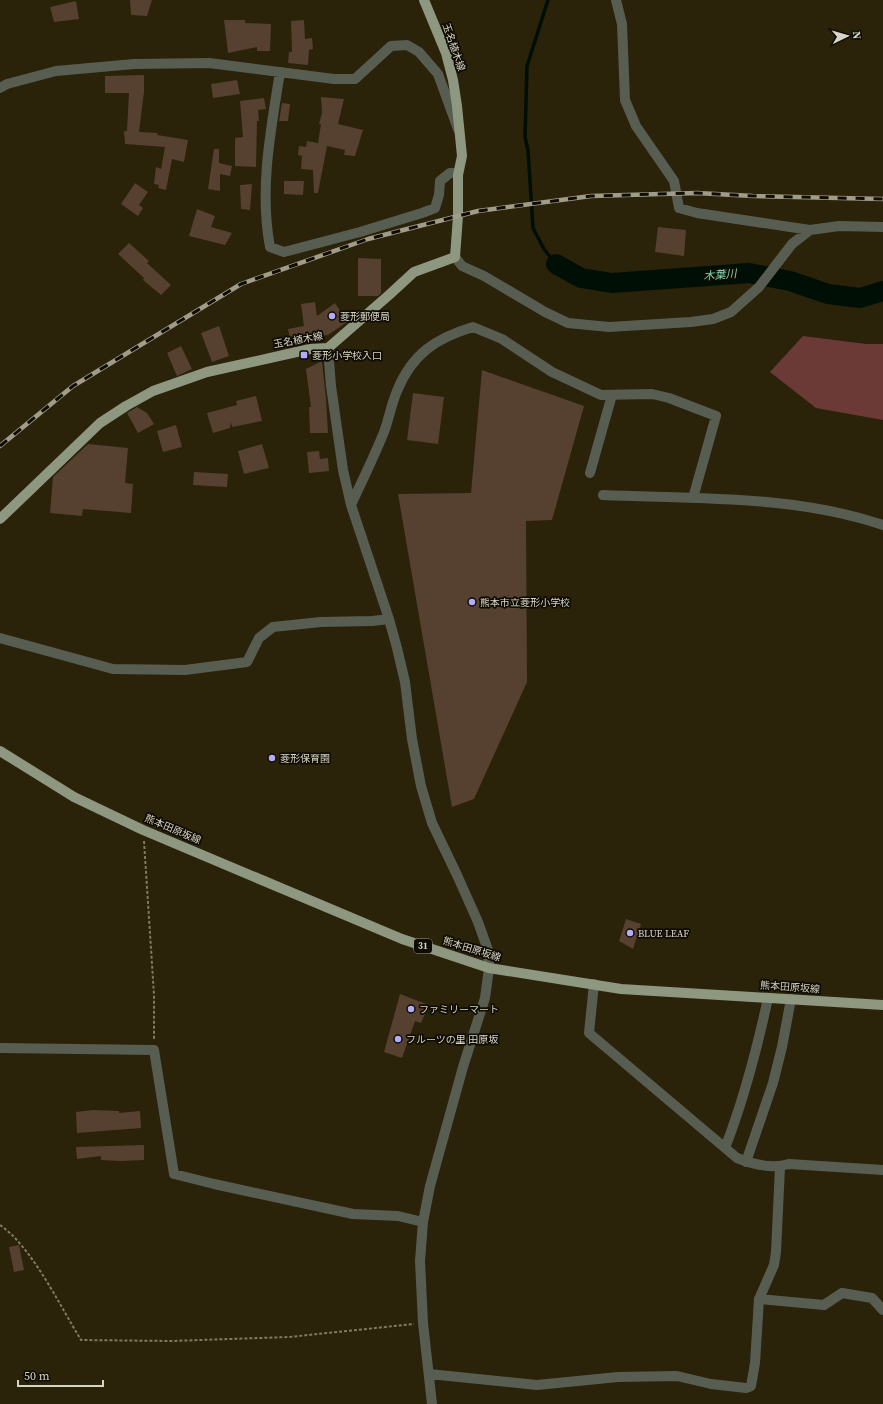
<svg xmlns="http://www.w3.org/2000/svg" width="883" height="1404" viewBox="0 0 883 1404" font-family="'Source Serif 4','Noto Sans JP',serif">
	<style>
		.forest { fill: #6c3a36 }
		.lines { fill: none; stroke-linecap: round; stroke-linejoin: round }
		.stream { stroke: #000f05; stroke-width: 3.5 }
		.river { stroke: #000f05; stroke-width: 20 }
		.building { fill: #56402f }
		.path { stroke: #7f7965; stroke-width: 2; stroke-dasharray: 3 2; stroke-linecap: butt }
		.minor { stroke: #585d52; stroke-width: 10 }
		.major { stroke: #8e9881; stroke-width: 10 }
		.rail-casing { stroke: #a19c8a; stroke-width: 4.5 }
		.rail { stroke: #0f0c04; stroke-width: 3; stroke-dasharray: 9; stroke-linecap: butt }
		.poi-dot { fill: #b1adfa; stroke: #0f0c04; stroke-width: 1.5 }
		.labels { text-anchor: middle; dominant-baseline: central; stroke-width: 3.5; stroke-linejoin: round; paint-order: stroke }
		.shield { fill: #0f0c04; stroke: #9c988b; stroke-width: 1 }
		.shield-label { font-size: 9px; font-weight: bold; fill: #d8d4c5 }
		.street-label { font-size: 10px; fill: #d8d4c5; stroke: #0f0c04 }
		.poi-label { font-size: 10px; fill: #d8d4c5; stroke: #0f0c04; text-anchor: start }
		.water-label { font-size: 11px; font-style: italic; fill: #84d6ac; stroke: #0f0c04 }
	</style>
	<rect width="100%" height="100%" fill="#2a2209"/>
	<path class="forest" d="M803,336L866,344H883V420L816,408L770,372Z"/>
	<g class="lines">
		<path class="stream" d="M548,0L527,66L525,137L528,150L533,228L544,249L556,264"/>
		<path class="river" d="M556,264L581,278L612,283L749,273L790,281L828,294L860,298L883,291"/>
	</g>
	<path class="building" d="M130,0H152L147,16L131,15Z
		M76,1L79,19L54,22L50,7Z
		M224,20H245V23L271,24L270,51H257V47L228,53Z
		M304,20L305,39L312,38L313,49L309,50L308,65L288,63L289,52H292L291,21Z
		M144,75V92L139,132L158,133L157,135L188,140L184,162L172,159L166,190L158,188L159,185L154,184L156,167L161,169L165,147L125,144L124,131H127L129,93H105V76Z
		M237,80L240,94L213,98L211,84Z
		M321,97L344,99L338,124L363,130L355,156L344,155L345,150L327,146L318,193H314L313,170L301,169L302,156L298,155L299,146L306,147L307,141L318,143L321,124H319L322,113Z
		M264,98L266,109L258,110L259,121H257L256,167L235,166V138L243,137L240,101Z
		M282,103L290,104L288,121H279Z
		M214,149H219V163L232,166L230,176L220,174V191L208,189Z
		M284,181H304L303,195L284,194Z
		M135,183L148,192L139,205L143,208L138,216L121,204Z
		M252,184L250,210L241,209L240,185Z
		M197,209L215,216L211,227L232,233L225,245L189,236Z
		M658,227L686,230L684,256L655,252Z
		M129,243L149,261L147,263L171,285L161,295L143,280L144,278L118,254Z
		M358,258L381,259V293L378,296H358Z
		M315,302L317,316L335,303L347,322L328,335L302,339L303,342L291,344L288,329L304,326L301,304Z
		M219,326L229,356L212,362L201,333Z
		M181,346L192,369L177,376L167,353Z
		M322,361L326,399L328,433H310L309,407H311L306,369Z
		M482,370L584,406L552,520L526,521L527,682L474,799L452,807L398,494L471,493Z
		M413,393L444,397L438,444L407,440Z
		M256,396L262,421L232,427L231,422L230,428L213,433L207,413L237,405L236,401Z
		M137,407L147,413L154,424L138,433L127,413Z
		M176,425L182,447L163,452L157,431Z
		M88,444L128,448L125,483L133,484L131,513L83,509L82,516L50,513L53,477Z
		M262,444L269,468L244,474L238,451Z
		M319,451L320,459L328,458L329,471L309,473L307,452Z
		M194,472L228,474L227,487L193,485Z
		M626,919L641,924L633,949L619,941Z
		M400,994L429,1005L421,1023L415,1021L402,1058L384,1052Z
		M93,1110L119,1111V1113L140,1111L141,1128L77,1133L76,1112Z
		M144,1145V1160L121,1161L101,1160V1156L77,1159L76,1147Z
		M19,1245L24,1270L14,1272L9,1247Z"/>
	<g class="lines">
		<path class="path" d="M144,841L154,995V1040
			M0,1225C32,1247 60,1306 81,1340L171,1341L289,1337L414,1324"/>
		<path class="minor" d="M616,0L622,24L625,100L636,126L674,181L679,208L697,213L810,230L839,226L883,227
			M280,72C271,129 259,189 270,247L284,252L360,232L422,213L435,208L439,195L440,181L450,173H458
			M0,88L7,84L56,71L134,64L209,63L334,79H355L391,46L407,45L419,52L438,74L458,129
			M455,257L462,266L484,276L545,312L568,323L609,327L691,322L713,319L731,312L759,287L792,244L810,230
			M328,348L331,386L343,470L351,505L389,619L397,648L405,682L412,739L421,786L432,823L457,875L478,922L488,950L489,968L485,998L463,1067L430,1186L423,1222L420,1261L423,1323L432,1404
			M590,473L612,395
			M603,495C696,499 794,495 883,525
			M351,505C362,481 374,457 384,432C389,419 391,405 397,391C412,354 436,338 473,327L502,339L552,372L601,395L652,394L669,398L716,416L693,498
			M0,638L113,669L185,670L247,662L259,638L273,627L321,622L372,621L389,619
			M594,984L589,1033L737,1158C752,1164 773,1169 789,1164L883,1170
			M0,1048L154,1050L174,1174L214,1184L353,1214L398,1216L423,1222
			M725,1148C744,1099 757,1049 768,998
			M746,1162L773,1083L782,1047L791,999
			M759,1299L824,1305L842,1293L872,1298L883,1310
			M429,1374L537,1385L618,1377L677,1376L711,1384L746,1388L751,1386L755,1363L759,1299L774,1265L776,1252L780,1167"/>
		<path class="major" d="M0,519L100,423L126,406L153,391L207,372L310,349L328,348L389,295L414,272L455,257L458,216V175L462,156L457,106L453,80L446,53L424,0
			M0,751L74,797L143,830L402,939L489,968L621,989L883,1005"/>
		<defs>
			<path id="rail" d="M0,446L73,386L241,284L368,239L478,211L591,196L697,193L753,196L883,199"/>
		</defs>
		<use href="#rail" class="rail-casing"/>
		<use href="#rail" class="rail"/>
	</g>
	<g class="poi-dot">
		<circle cx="332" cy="316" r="4"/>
		<rect x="300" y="351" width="8" height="8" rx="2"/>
		<circle cx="472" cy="602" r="4"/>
		<circle cx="272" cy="758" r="4"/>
		<circle cx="630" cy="933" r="4"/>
		<circle cx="411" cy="1009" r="4"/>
		<circle cx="398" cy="1039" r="4"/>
	</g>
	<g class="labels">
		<rect class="shield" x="414" y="939" width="18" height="14" rx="3"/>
		<g class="shield-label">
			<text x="423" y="946">31</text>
		</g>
		<g class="street-label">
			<text transform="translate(454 47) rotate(71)">玉名植木線</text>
			<text transform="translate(298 340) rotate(-10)">玉名植木線</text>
			<text transform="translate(173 829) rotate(23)">熊本田原坂線</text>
			<text transform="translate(472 949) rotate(17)">熊本田原坂線</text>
			<text transform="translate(790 987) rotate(4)">熊本田原坂線</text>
		</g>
		<g class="poi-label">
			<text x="340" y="316">菱形郵便局</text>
			<text x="312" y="355">菱形小学校入口</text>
			<text x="480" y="602">熊本市立菱形小学校</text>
			<text x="280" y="758">菱形保育園</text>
			<text x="638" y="933">BLUE LEAF</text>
			<text x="419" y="1009">ファミリーマート</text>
			<text x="406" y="1039">フルーツの里 田原坂</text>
		</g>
		<g class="water-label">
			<text transform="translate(720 275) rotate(-4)">木葉川</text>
		</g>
	</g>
	<g transform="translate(847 36) rotate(85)" stroke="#0f0c04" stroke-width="3" paint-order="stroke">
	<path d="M0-3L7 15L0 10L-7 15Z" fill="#d8d4c5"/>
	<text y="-6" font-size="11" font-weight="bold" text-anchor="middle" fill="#d8d4c5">N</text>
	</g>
	<path d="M18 1380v6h85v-6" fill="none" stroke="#d8d4c5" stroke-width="2"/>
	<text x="24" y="1380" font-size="12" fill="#d8d4c5" stroke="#0f0c04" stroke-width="3" paint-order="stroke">50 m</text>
</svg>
